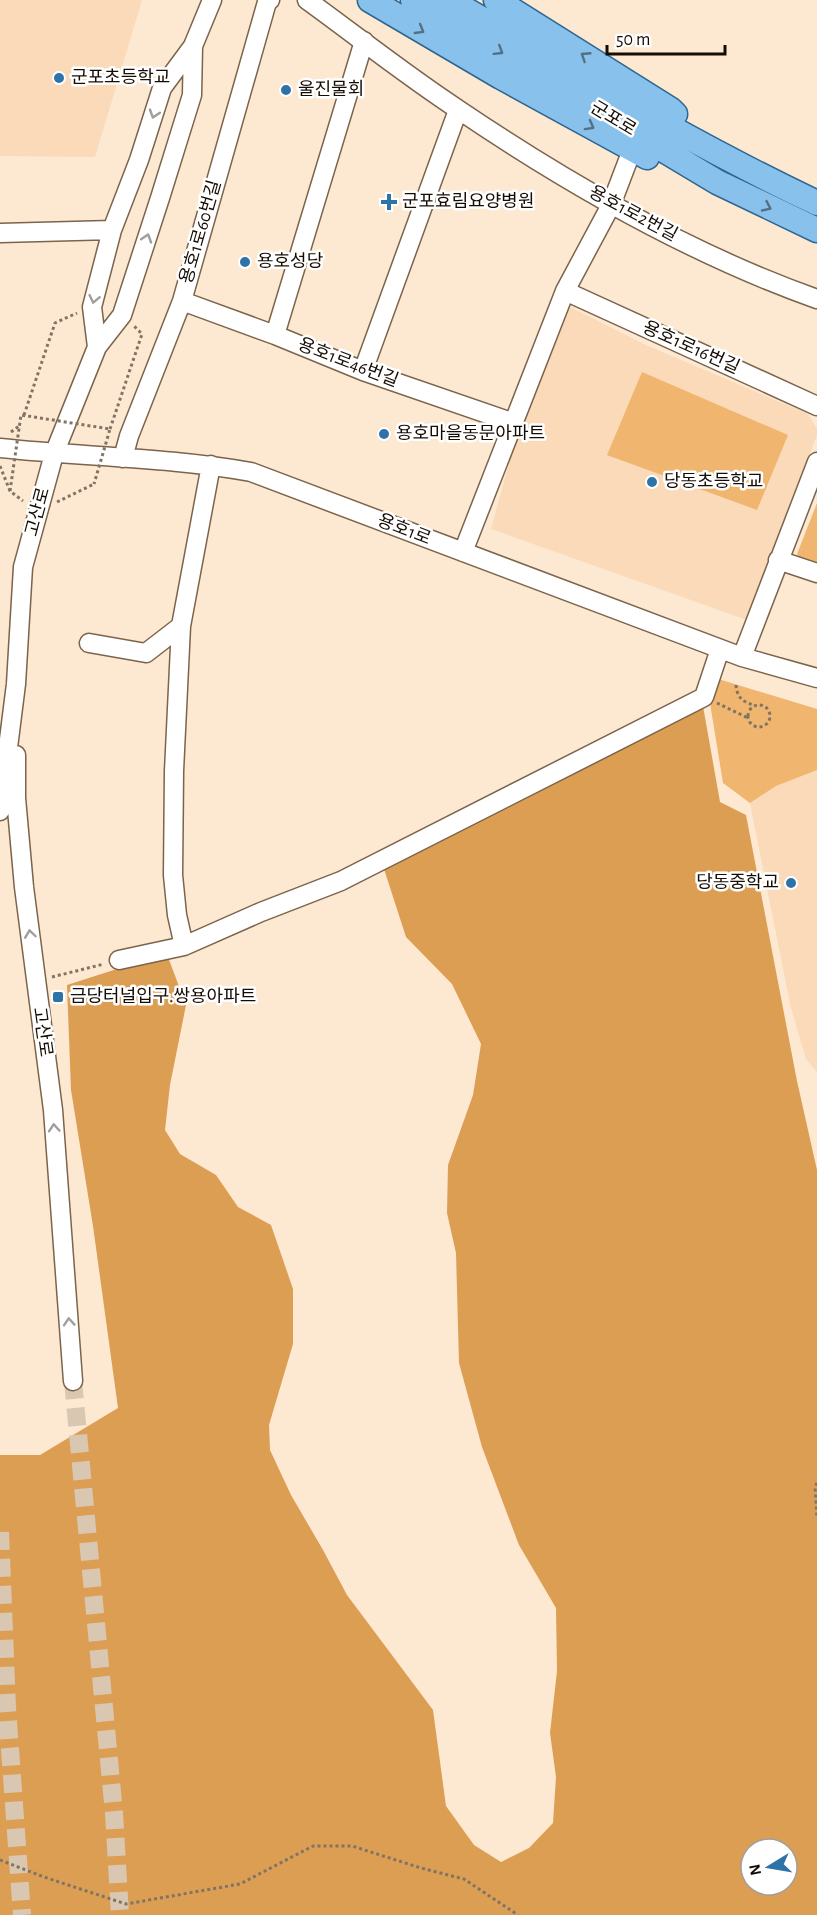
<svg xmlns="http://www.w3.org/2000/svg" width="817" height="1915" viewBox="0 0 817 1915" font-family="'Alegreya Sans','Noto Sans KR',sans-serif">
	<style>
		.built { fill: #fadab8 }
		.green { fill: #f0b56e }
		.forest { fill: #dc9e53; fill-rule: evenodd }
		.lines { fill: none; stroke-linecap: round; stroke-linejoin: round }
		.minor-tunnel { stroke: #dac7b2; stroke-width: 18; stroke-dasharray: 18 9; stroke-linecap: butt }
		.minor-casing { stroke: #7b644b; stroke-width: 21 }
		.major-casing { stroke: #2c6691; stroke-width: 27 }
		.path { stroke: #827465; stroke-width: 3; stroke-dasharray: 3 3; stroke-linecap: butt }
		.minor { stroke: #fff; stroke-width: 18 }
		.major { stroke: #88c1eb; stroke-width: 24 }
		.path-bridge { stroke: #827465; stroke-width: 3; stroke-dasharray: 3 3; stroke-linecap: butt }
		.oneway { stroke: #547083 }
		.oneway2 { stroke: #a19e9b }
		.poi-dot { fill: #2e73a8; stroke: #fff; stroke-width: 2 }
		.labels { text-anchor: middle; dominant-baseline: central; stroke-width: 5; stroke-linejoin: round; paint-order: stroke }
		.poi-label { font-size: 18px; fill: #150c04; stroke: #fff; text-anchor: start }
		.street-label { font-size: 18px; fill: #150c04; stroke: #fff }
	</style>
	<rect width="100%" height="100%" fill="#fde8d1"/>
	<path class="built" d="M0,0H142L95,157L0,156Z
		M568,306L648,346L808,414L817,429V435L747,620L491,529L517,434Z
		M817,770V1072L806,1059L791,1008L750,803L776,786Z"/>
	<path class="green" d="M642,372L788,435L757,510L607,455Z
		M817,503V567L801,561L797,554Z
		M715,678L817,709V770L776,786L750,803L723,783L709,697Z"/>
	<path class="forest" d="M703,706L720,802L746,815L797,1081L817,1170V1915H0V1455H40L118,1408L93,1226L71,1090L67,985L120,968L168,957L186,1005L170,1085L165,1130L180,1154L216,1175L238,1207L271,1225L293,1289V1344L269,1425L270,1450L291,1495L323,1550L347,1595L433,1710L446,1806L474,1845L501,1862L529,1848L553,1823L556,1777L550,1733L557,1671L556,1608L519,1545L482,1447L459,1363L456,1253L447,1213L448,1165L473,1095L481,1044L452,984L406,937L384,869ZM751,1849H787V1885H751Z"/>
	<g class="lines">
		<path class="minor-tunnel" d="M73,1381L114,1813L120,1915
			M0,1532L7,1708L22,1915"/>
		<defs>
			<path id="minor" d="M307,0C358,37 407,76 459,110C570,185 690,254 817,299
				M0,233L112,230
				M565,291L817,406
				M182,301L275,335L363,371L514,423
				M275,335L364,41
				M97,347L92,307L112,230L139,160L162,88L193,46L212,0
				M363,371L458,110
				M0,448C83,457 168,457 251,472L742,657L817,678
				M123,458L129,436L182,301L267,2L270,0
				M463,552L565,291L611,205L632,150
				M778,560L817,573
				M89,643L146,653L181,626
				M742,657L817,462
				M16,755V798L24,887L53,1110L73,1381
				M0,811L16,684L23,567L54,454L97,347L122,315L160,198L192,95L193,46
				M184,946L177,915L173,875L174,771L181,626L211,465
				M119,960L184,946L261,912L341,881L704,697L720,649"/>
			<path id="major" d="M370,0L501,77L647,157
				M413,0L717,182L817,230
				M449,0C570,70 690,143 817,203
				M496,0L671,110L675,114"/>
		</defs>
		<use href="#minor" class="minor-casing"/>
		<use href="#major" class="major-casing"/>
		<path class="path" d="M24,415L55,323L77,313
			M110,429L142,334L134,326
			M11,432L19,426
			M0,466L10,491L23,501
			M57,502L94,484
			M736,685C737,698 743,702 754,705
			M717,703L748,718
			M748 716a11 11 0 1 1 22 0a11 11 0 1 1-22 0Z
			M52,977L104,964
			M817,1483L815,1487L817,1518
			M0,1860L44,1877L126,1904L240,1884L313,1846H352L421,1868L464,1879L518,1915"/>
		<use href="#minor" class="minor"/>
		<use href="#major" class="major"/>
		<path class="path-bridge" d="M10,491L21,415L110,429L94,484"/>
	</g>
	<defs><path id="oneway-chevron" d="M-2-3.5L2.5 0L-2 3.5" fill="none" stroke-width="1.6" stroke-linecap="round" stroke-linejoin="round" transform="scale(1.5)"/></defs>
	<g class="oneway">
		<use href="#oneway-chevron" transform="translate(420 30) rotate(31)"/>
		<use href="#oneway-chevron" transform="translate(499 51) rotate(32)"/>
		<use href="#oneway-chevron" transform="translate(585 56) rotate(-147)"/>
		<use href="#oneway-chevron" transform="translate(590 126) rotate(29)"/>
		<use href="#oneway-chevron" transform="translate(767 207) rotate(25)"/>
	</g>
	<g class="oneway2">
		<use href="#oneway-chevron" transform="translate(154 114) rotate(108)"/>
		<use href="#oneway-chevron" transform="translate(147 238) rotate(-72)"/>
		<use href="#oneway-chevron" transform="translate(94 299) rotate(102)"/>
		<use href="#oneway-chevron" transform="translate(30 934) rotate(-98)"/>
		<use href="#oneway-chevron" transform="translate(54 1128) rotate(-94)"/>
		<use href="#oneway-chevron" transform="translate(69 1322) rotate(-94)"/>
	</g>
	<g class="poi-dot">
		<circle cx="59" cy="78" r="6"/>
		<circle cx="286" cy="90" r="6"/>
		<path d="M386 193h6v6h6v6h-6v6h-6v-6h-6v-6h6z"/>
		<circle cx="245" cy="262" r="6"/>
		<circle cx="384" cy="434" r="6"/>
		<circle cx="652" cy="482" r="6"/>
		<circle cx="791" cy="883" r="6"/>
		<rect x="52" y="991" width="12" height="12" rx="3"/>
	</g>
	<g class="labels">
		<g class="poi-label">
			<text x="71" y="78">군포초등학교</text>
			<text x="298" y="90">울진물회</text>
			<text x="402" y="202">군포효림요양병원</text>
			<text x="257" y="262">용호성당</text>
			<text x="396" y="434">용호마을동문아파트</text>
			<text x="664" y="482">당동초등학교</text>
			<text x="779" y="883" text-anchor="end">당동중학교</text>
			<text x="70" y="997">금당터널입구.쌍용아파트</text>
		</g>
		<g class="street-label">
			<text transform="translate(613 119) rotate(31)">군포로</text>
			<text transform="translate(633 214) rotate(28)">용호1로2번길</text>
			<text transform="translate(201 232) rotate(-74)">용호1로60번길</text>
			<text transform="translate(691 348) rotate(24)">용호1로16번길</text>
			<text transform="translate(348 363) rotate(21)">용호1로46번길</text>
			<text transform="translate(38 512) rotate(-75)">고산로</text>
			<text transform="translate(404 530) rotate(21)">용호1로</text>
			<text transform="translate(42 1032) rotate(82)">고산로</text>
		</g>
	</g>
	<g transform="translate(769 1867) rotate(259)"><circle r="28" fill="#ffffff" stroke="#a19e9b" stroke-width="1.5"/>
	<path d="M0-4.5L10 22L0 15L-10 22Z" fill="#2e73a8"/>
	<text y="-9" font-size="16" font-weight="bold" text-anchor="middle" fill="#150c04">N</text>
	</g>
	<path d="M607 45v9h118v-9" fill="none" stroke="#150c04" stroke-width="3"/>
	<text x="616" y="45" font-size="18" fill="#150c04" stroke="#ffffff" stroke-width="4.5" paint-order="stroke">50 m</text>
</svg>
